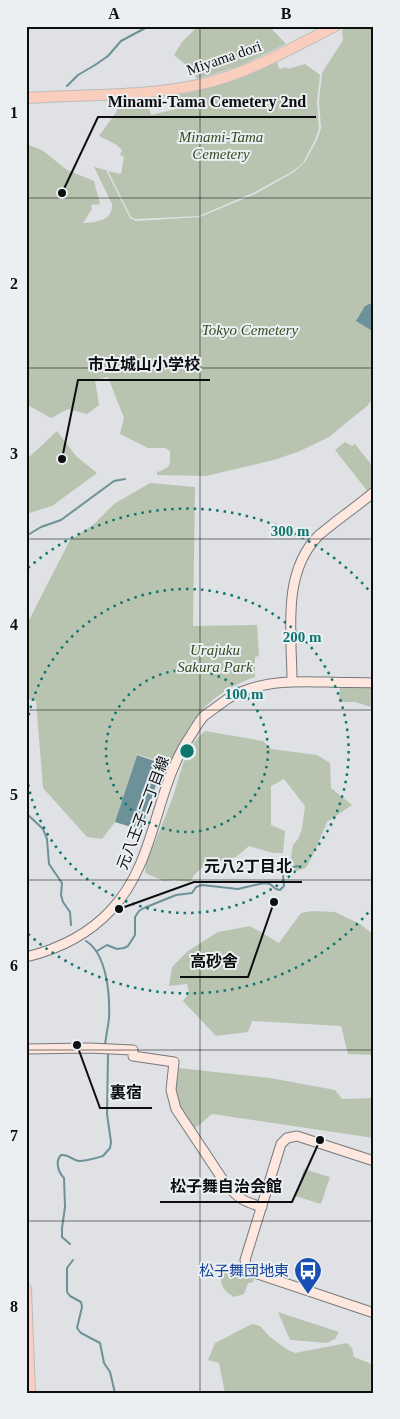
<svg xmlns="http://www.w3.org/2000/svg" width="400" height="1419" viewBox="0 0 400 1419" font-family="'Times New Roman','Noto Sans JP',serif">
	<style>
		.green { fill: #b8c4b0 }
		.water { fill: #6d9198 }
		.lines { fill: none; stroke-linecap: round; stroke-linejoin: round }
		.stream { stroke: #6d9198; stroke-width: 2 }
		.secondary-casing { stroke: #76797c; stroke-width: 11 }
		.primary-casing { stroke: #bbbcbc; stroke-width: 12 }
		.secondary { stroke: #fde7de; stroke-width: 9 }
		.primary { stroke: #facebc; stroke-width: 10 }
		.grid { fill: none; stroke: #0d0e0f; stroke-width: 1; stroke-opacity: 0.55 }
		.ring { fill: none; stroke: #0f766e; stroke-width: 2.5; stroke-dasharray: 2.5 5 }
		.labels { text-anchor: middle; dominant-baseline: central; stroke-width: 4; stroke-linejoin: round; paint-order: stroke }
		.street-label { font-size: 15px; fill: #0d0e0f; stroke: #eceff2 }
		.park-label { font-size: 15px; font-style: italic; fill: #354b21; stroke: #eceff2 }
		.transit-label { font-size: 15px; fill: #164399; stroke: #eceff2; text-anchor: end }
		.centre { fill: #0f766e; stroke: #eceff2; stroke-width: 2.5 }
		.ring-label { font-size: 15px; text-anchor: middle; font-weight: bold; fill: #0f766e; stroke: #eceff2; stroke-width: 4; stroke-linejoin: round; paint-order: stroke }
		.leader { fill: none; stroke: #0d0e0f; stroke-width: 2 }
		.callout-dot { fill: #0d0e0f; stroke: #eceff2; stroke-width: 2 }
		.callout-label { font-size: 16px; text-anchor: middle; font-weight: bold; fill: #0d0e0f; stroke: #eceff2; stroke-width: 4; stroke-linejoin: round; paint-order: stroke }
		.neatline { fill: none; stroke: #0d0e0f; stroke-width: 2 }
		.grid-label { font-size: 16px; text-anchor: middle; font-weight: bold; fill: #0d0e0f }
	</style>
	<rect width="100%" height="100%" fill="#dfe1e5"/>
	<path class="green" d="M198,26H269L286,44L240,66L197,79L192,70L174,55L182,42Z
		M350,26H374V397L367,406L329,437L300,451L274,460L206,476L157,475V472C172,467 170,465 170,451L165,448H148L120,434L124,418L108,377L95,380L99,405L87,414L68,409L51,418L26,404V144L42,150L67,170L94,181L100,204L91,205L92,209L83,223C96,222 113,221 112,204L94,167L106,170L130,218L136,221L200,217L255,194L294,172L305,162L317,140L321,128L319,101L322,73L343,40L342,30Z
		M277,62L279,69L286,67L288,69L305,64L320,75L317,101L319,128L315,140L303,163L293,171L255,192L199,216L136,219L131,217L108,171L121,174L124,157L120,155L122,150L117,145L99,136L117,111L116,99H147L151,115L176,109L173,96C210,89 244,79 277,62Z
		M57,431L76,456L97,473L52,506L26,514V460Z
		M345,442L352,446L355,444L374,468V488L369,493L335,450Z
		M150,483L195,487L193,626L257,625L259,656L255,657V677C207,694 190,720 169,765L137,754L115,822L102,839L87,837L43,788L36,701L26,698V626L70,540L93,525L114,504Z
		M340,685L374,686V708L355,702H339Z
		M205,731L263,741L271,749L317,755L330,763L331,788L352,805L327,822L315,851L306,868L296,871L291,857L293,845L298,839L302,829L305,806L284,779L271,786V825L285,831L283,853H273L249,846L236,857L206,864L194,875L190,882L175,880L164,881L145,873L146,863C155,842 164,820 172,799C182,772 182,751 205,731Z
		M312,911L335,912L360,924L374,935V1055L348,1054L341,1026L252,1021L248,1032L216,1036L183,1001L189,993L187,984L169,986L172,967L188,951L218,932L250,926L279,943L301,913Z
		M179,1068L270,1078L335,1090L342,1099L374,1098V1138L212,1114L194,1129L179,1106L175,1090Z
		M304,1169L330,1177L321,1204L295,1196Z
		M246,1265L255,1273L253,1282L248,1283L244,1294L234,1297C220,1288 219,1283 223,1267L238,1272Z
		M278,1312L339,1332L335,1339L327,1343L290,1340Z
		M252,1324L260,1326L270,1337L288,1350L295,1353L347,1343L352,1348L354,1357L374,1365V1393H225L219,1363L208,1360L215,1343Z"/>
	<path class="water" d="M374,302V332L356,321L365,306Z
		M137,755L163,764L141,830L115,822Z"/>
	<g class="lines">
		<path class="stream" d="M67,86L78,75L95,65L108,56L121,41L149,26
			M26,536L41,527L61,520L114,481L125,479
			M26,813L43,829L47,839L49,864L62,883L61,895L63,902L70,912L71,925
			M86,941C107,954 110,995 109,1018C108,1027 106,1036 105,1045
			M97,951L107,945L117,949L124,948L128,946L135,935V917L139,911L144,908L176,895L192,893L196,887L202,885L238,889L264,883L270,884L276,889L280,890L284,886L283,875L286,869L298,866
			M70,1244L62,1237V1228L65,1207L64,1178C58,1172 55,1161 61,1155C70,1154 71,1160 79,1161C87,1161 96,1158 103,1156L110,1148L111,1142L107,1114L108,1053
			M73,1260L67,1268V1292L70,1296L81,1302L82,1307L77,1328L81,1333L100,1343L104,1363L110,1372L115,1393"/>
		<defs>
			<path id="secondary" d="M292,682C292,633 281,573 319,535C324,531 329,527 334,523C347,513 361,503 374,492
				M26,957C59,949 88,935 111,910C157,862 154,788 191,735C195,729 199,721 204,716C209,712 214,709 219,705C228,698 238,692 249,689C275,680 301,682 328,682C343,683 359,682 374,683
				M26,1049L89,1048L133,1050V1056L174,1062L171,1090L176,1109L225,1183C239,1199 242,1201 262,1207
				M374,1161L297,1136L287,1138L281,1144L245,1260C246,1267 249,1270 255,1273L374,1313"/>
			<path id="primary" d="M26,98C85,94 145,97 202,84C249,73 292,48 335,26
				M26,1289L30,1393"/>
		</defs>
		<use href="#secondary" class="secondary-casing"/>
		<use href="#primary" class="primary-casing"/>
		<use href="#secondary" class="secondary"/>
		<use href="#primary" class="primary"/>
	</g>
	<path class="grid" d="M200,26V1393M26,198H374M26,368H374M26,539H374M26,710H374M26,880H374M26,1050H374M26,1221H374"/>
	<g class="ring">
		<circle cx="187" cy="751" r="81"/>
		<path d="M26 730A162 162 0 1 1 26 772"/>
		<path d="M373 907A243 243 0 0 1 28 934M28 568A243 243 0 0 1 373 595"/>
	</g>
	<defs>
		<symbol id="bus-pin" viewBox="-11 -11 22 30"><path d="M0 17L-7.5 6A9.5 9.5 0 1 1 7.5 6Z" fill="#1a4fb4" stroke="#eceff2"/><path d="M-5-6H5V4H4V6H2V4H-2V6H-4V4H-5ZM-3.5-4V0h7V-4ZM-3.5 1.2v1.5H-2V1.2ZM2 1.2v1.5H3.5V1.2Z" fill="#fff"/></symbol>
	</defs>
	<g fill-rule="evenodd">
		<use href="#bus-pin" x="292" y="1255" width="32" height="43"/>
	</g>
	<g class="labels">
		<g class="street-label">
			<text transform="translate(224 58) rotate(-19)">Miyama dori</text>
			<text transform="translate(143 813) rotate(-69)">元八王子二丁目線</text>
		</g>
		<g class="park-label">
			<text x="221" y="137">Minami-Tama<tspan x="221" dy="17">Cemetery</tspan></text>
			<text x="250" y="330">Tokyo Cemetery</text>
			<text x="215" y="650">Urajuku<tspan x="215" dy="17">Sakura Park</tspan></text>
		</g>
		<g class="transit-label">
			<text x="289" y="1271">松子舞団地東</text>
		</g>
	</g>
	<circle cx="187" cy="751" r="8" class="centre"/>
	<g class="ring-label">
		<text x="290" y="536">300 m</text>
		<text x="302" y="642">200 m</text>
		<text x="244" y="699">100 m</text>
	</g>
	<path class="leader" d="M62 193L98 117H316M62 459L78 380H210M119 909L194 882H302M274 902L248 977H180M77 1045L100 1108H152M320 1140L292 1202H160"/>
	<g class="callout-dot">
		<circle cx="62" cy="193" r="5"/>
		<circle cx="62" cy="459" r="5"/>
		<circle cx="119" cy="909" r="5"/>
		<circle cx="274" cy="902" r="5"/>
		<circle cx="77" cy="1045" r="5"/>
		<circle cx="320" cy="1140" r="5"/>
	</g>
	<g class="callout-label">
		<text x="207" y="107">Minami-Tama Cemetery 2nd</text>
		<text x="144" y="370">市立城山小学校</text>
		<text x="248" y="872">元八2丁目北</text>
		<text x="214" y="967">高砂舎</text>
		<text x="126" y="1098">裏宿</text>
		<text x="226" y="1192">松子舞自治会館</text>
	</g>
	<rect width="400" height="1419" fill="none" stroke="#eceff2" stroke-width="55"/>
	<rect x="28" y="28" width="344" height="1364" class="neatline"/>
	<g class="grid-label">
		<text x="114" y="19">A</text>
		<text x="286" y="19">B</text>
		<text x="14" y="118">1</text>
		<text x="14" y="289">2</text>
		<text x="14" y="459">3</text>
		<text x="14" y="630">4</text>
		<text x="14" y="800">5</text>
		<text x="14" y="971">6</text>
		<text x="14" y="1141">7</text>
		<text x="14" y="1312">8</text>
	</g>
</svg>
